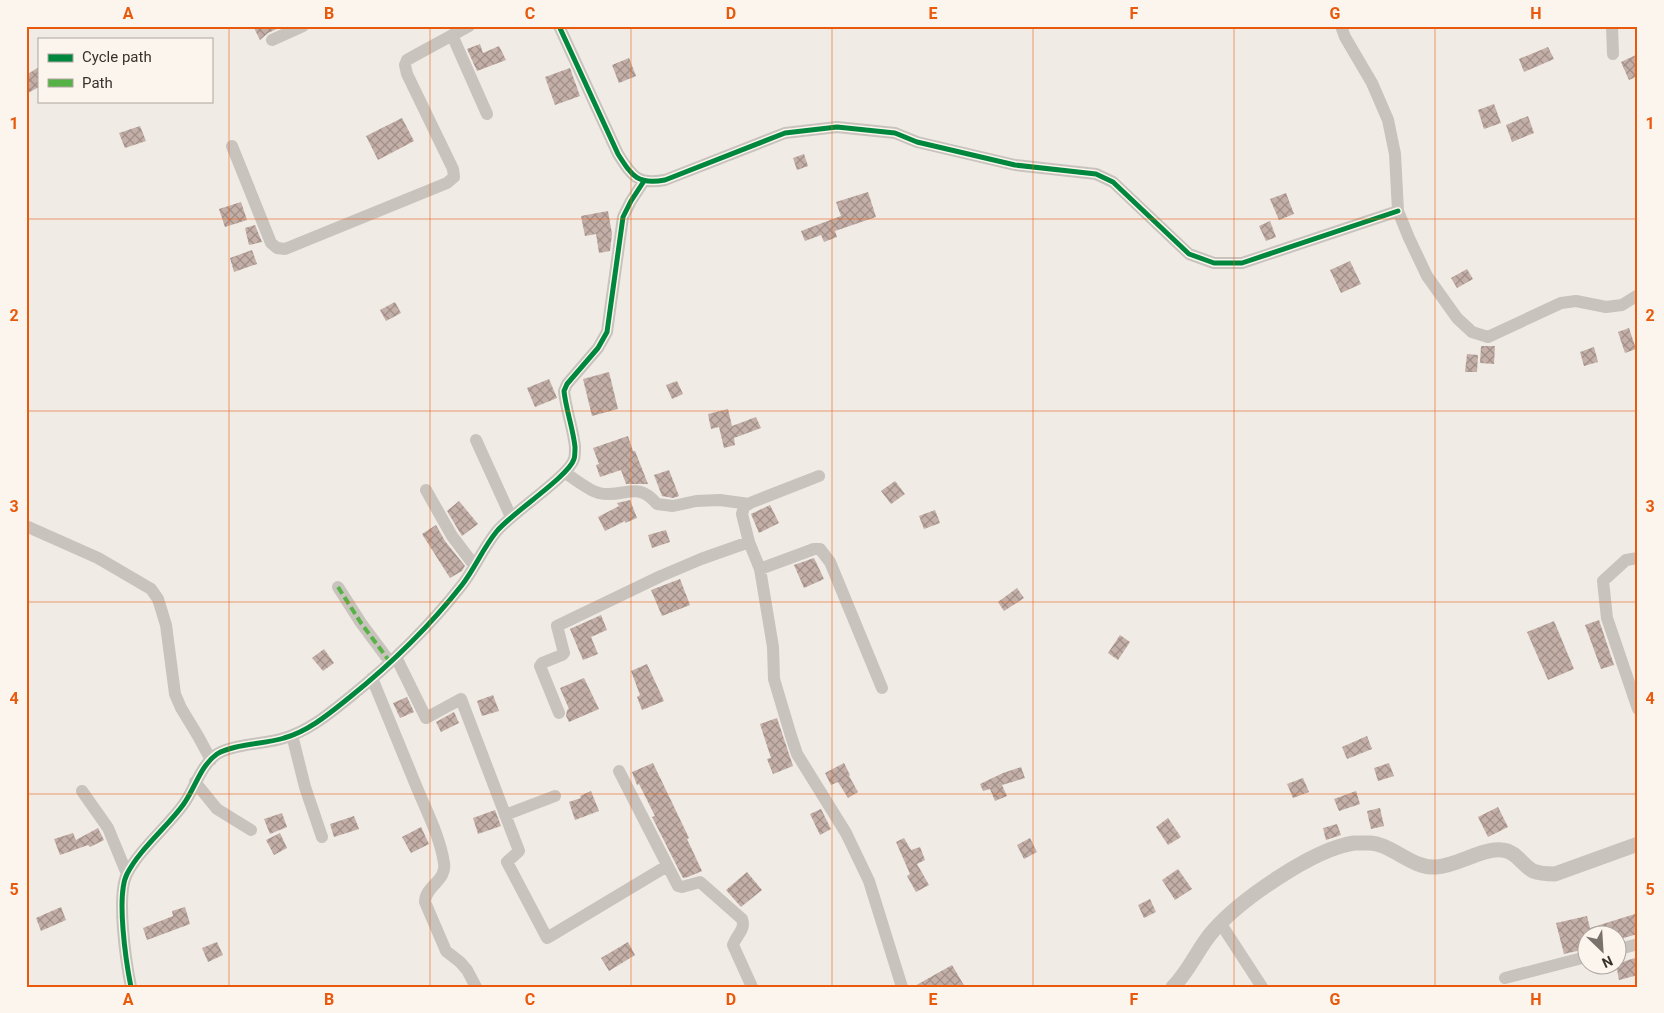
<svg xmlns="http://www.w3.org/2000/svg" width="1664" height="1013" viewBox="0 0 1664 1013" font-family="Roboto,sans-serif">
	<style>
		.building { fill: url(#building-cross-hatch) }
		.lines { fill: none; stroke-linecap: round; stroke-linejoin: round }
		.minor { stroke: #c9c3be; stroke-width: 12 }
		.tertiary { stroke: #c9c3be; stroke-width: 15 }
		.quiet { stroke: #57b246; stroke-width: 4; stroke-dasharray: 8 4; stroke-linecap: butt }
		.cycleway-casing { stroke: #fbf5ee; stroke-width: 8 }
		.cycleway { stroke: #00873e; stroke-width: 5 }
		.grid { fill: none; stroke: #e8590c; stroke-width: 1; stroke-opacity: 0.55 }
		.neatline { fill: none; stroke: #e8590c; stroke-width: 2 }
		.grid-label { font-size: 16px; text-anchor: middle; font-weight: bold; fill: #e8590c }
	</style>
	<defs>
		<pattern id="building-cross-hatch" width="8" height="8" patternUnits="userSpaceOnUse" patternTransform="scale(1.25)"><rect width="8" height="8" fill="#c3afa7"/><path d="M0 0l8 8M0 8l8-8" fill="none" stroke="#a08f88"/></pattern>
	</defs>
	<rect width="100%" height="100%" fill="#f0ebe5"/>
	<path class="building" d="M253,26H283L268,33L260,40Z
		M480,44L483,53L499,46L506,60L477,71L467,49Z
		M1548,47L1554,59L1524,72L1519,59Z
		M1638,54V76L1629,80L1621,62Z
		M629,58L636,76L619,83L612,65Z
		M39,67V87L26,94V75Z
		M570,68L580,96L555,105L545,77Z
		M1494,104L1501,123L1484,129L1478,110Z
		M1528,116L1534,133L1512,142L1506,125Z
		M402,118L414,141L378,160L366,136Z
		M140,126L146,141L125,148L119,133Z
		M804,154L808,166L797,170L793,158Z
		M868,192L876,217L835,231L837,237L824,242L821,235L805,241L801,231L841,216L836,202Z
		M1286,193L1294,214L1279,220L1270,199Z
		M241,202L247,220L225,227L219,209Z
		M608,211L612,234L610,251L599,253L596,234L585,236L581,216Z
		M1270,221L1276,237L1266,241L1259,226Z
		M255,225L262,242L249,245L245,228Z
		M252,250L257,264L234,272L230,258Z
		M1350,261L1361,284L1341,293L1330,270Z
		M1467,269L1473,279L1457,288L1451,278Z
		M395,302L401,313L386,321L380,310Z
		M1629,328L1636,349L1625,353L1618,332Z
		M1481,346H1495L1494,364L1480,363Z
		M1594,347L1598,362L1584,366L1580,352Z
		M1467,354L1478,355L1477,372H1465Z
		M609,372L618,409L592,416L583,379Z
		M549,379L557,398L535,407L527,388Z
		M677,381L683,394L672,399L666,385Z
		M728,409L732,426L756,417L761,428L734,438L735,445L724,448L719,427L711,429L708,414Z
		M628,436L633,451H635L648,484H626L621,470L600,477L596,465L599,464L593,448Z
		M669,470L679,496L673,498L662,496L654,475Z
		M895,481L905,494L891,504L881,491Z
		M630,500L637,518L625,523V521L605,531L598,517L619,506L617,503Z
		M459,501L478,524L462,536L447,511Z
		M770,505L779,523L759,533L751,514Z
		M935,510L940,523L924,529L919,516Z
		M436,525L445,541L465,566L462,571L450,578L422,534Z
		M666,530L670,542L652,548L648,535Z
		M814,558L824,579L804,588L794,565Z
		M680,579L690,605L662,616L651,590Z
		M1017,588L1024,598L1004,611L998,602Z
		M601,615L607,630L591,637L598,654L583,660L570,629Z
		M1599,620L1614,665L1601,669L1585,625Z
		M1554,621L1574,669L1548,680L1527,632Z
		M1120,635L1130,642L1118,660L1108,653Z
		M324,649L334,663L323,671L312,658Z
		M647,664L664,701L642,710L637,697L640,695L631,671Z
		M584,678L599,709L569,722L566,716L567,710L569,709L560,688Z
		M493,695L499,711L482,716L477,701Z
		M407,697L414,712L400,718L393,703Z
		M454,712L459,723L441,732L436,722Z
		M777,718L793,766L773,774L767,759L771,758L760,724Z
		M1367,736L1372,749L1347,759L1342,747Z
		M653,763L689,838L687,839L702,871L688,877L683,878L652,817L655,816L639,784L637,785L632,772Z
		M844,763L850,775L849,776L858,792L848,798L838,782L831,785L825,773Z
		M1389,763L1394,776L1378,781L1374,768Z
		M1021,767L1025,778L1002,785L1007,796L995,801L990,789L983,791L980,784L1003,773Z
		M1303,778L1309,792L1293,798L1287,784Z
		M591,791L599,811L575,820L569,802L581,798L580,796Z
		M1356,791L1360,804L1339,811L1334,799Z
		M1498,807L1508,827L1488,837L1478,817Z
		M1380,808L1384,826L1371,829L1367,811Z
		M821,809L831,829L820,835L810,814Z
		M495,810L501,826L478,834L473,818Z
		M282,813L287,827L270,834L264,819Z
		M354,816L359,829L334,837L330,824Z
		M1168,818L1181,837L1168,845L1156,827Z
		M1337,824L1341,835L1326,840L1323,828Z
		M421,827L429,844L411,853L402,837Z
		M98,828L104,840L90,847L88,845L60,855L54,839L73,833L76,840Z
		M280,833L287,848L274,855L266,840Z
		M904,838L911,850L920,847L925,860L917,864L929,885L916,892L907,876L910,874L896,842Z
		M1030,838L1037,852L1024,859L1017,845Z
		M1178,869L1192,889L1175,900L1162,880Z
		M747,872L762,890L741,907L726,890Z
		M1150,899L1156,912L1144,918L1138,905Z
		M61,907L66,920L41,931L36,918Z
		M185,907L190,924L147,940L143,928L173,916L172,911Z
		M1635,914L1638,925V934L1616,940V936H1586V949L1564,954L1556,923L1587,916L1590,928Z
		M217,942L223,955L208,962L202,948Z
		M628,942L635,955L609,971L601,958Z
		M1638,957V975L1619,980L1616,964Z
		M952,965L965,987H913Z"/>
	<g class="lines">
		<path class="minor" d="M559,26L618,154C632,176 637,185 665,180L785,133L837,127L895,133L917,142L1015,165L1096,174L1113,182L1189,254L1214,263H1242L1398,211
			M1341,26L1345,37L1372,83L1388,120L1395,154L1398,211L1409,238L1427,276L1457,318L1472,332L1488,337L1561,303L1576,301L1606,307L1622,305L1638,295
			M1612,26L1613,54
			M452,35L487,114
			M272,40L303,26
			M232,146L271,243L277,248L285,249L447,183L454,177L453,169L407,74L405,65L407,60L414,56L469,26
			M476,440L511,517
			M565,473C574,478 589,491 599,493C624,499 636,479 657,504L673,506L696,501L720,500L749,504
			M819,476L750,503L744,507L742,514L749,542L760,569L773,647L774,679L791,736L797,754L846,833L869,881L902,987
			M426,490L452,536L474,565
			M26,526L98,558L151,589L158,599L166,625L175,694L181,708L198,736L211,760
			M1638,558L1626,560L1603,581L1607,618L1638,709
			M760,569L814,549H820L830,562L882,688
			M338,587L361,623L390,662
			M396,657L426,718L461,699L519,851L507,862L547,938L667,866
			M372,678C387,715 402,751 417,788C427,812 440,837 444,863C447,881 425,886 425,902L446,951L460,962L467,970L476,987
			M559,713L540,666L542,663L562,655L564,653L557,626L661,576L701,559L749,542
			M292,735L305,787L322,837
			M619,771L678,886L682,887L700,882L742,919C746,930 736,935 733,945L752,987
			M195,782L217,809L251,830
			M82,791L108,828L127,874
			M505,815L555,796
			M1221,924L1262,987
			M1616,950L1638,944
			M1505,978L1586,957
			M131,987C126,962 116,895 127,874C139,850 167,827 183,805C195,789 200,766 217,754C233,744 266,744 284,738C309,731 330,713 350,697C391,664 429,627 462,585C475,568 483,548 497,531C512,513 569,476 574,459C575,456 575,450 575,447C573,428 566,410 564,391L567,384L598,348L607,332L623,217L631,201L644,181"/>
		<path class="tertiary" d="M1173,987C1190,970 1198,948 1213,931C1240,900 1313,849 1354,843C1358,843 1364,843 1369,843C1391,843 1412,869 1436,867C1458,866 1481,848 1502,850C1516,851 1522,865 1533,871C1541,874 1547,874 1555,874L1638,844"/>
		<path class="quiet" d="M338,587L361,623L390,662"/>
		<defs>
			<path id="cycleway" d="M559,26L618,154C632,176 637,185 665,180L785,133L837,127L895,133L917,142L1015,165L1096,174L1113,182L1189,254L1214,263H1242L1398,211
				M131,987C126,962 116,895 127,874C139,850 167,827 183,805C195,789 200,766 217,754C233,744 266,744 284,738C309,731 330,713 350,697C391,664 429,627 462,585C475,568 483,548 497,531C512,513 569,476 574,459C575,456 575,450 575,447C573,428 566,410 564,391L567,384L598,348L607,332L623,217L631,201L644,181"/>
		</defs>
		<use href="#cycleway" class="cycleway-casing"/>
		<use href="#cycleway" class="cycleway"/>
	</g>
	<path class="grid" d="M229,26V987M430,26V987M631,26V987M832,26V987M1033,26V987M1234,26V987M1435,26V987M26,219H1638M26,411H1638M26,602H1638M26,794H1638"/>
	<rect width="1664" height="1013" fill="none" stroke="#fbf5ee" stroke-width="55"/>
	<rect x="38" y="38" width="175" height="65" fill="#fbf5ee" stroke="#aea6a0"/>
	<rect x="48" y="54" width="25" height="8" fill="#00873e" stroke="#aea6a0"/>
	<text x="82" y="62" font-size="15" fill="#3b302b">Cycle path</text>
	<rect x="48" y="79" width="25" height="8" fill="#57b246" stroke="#aea6a0"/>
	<text x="82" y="88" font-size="15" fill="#3b302b">Path</text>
	<g transform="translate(1602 950) rotate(155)"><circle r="24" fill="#fbf5ee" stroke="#aea6a0"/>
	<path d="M0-4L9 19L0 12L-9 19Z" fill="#7a716c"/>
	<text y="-8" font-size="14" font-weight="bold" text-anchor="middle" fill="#3b302b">N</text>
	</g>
	<rect x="28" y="28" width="1608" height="958" class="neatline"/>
	<g class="grid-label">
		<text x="128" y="19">A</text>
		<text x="329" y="19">B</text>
		<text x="530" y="19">C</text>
		<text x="731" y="19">D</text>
		<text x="933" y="19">E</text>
		<text x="1134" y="19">F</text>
		<text x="1335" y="19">G</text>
		<text x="1536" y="19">H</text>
		<text x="14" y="129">1</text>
		<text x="1650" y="129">1</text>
		<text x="14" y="321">2</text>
		<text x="1650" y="321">2</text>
		<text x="14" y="512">3</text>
		<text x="1650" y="512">3</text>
		<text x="14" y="704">4</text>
		<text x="1650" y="704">4</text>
		<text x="14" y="895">5</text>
		<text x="1650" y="895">5</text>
		<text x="128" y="1005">A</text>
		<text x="329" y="1005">B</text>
		<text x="530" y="1005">C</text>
		<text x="731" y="1005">D</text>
		<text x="933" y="1005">E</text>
		<text x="1134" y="1005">F</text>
		<text x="1335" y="1005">G</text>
		<text x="1536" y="1005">H</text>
	</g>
</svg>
